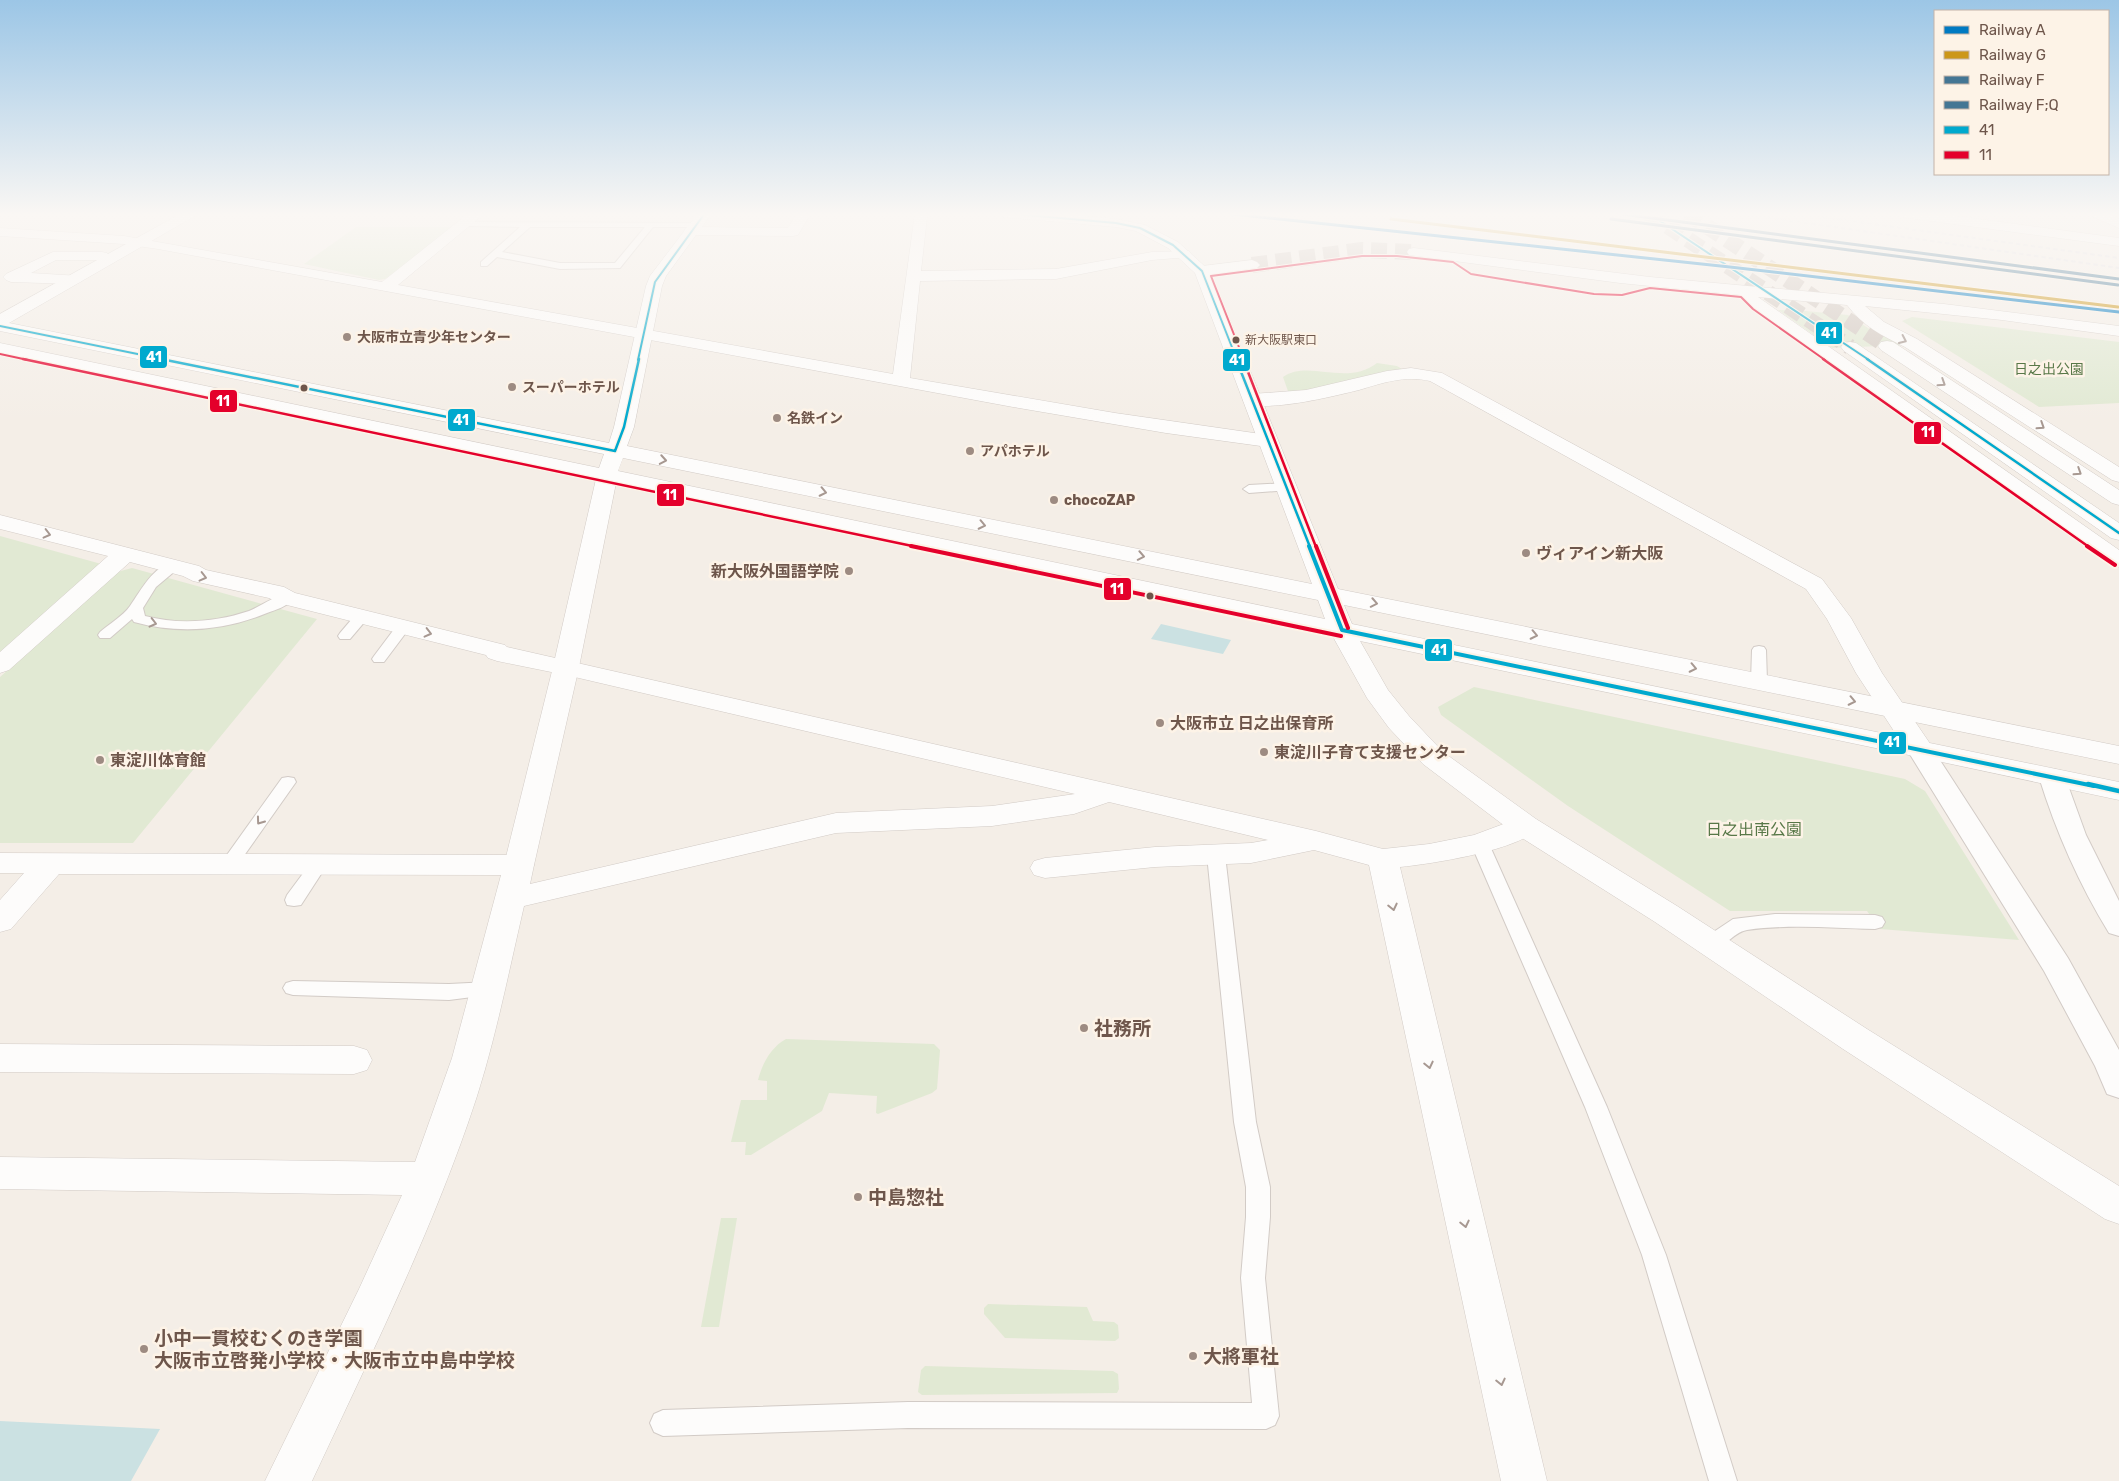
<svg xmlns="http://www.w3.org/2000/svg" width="2119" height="1481" viewBox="0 0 2119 1481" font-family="Rubik,'Noto Sans JP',sans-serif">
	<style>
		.green { fill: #e1e9d3 }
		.water { fill: #cbe1e2 }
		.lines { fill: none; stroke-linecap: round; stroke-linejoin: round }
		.minor-tunnel { stroke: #d2c8c0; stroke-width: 16; stroke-dasharray: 16 8; stroke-linecap: butt }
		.tertiary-tunnel { stroke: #d2c8c0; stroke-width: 16; stroke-dasharray: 16 8; stroke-linecap: butt }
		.service-casing { stroke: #d2cbc6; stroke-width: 2 }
		.pedestrian-casing { stroke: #d2cbc6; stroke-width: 2 }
		.minor-casing { stroke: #d2cbc6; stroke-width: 1 }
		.tertiary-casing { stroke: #d2cbc6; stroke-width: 1 }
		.service { fill: #fdfcfb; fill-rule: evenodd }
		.pedestrian { fill: #fdfcfb; fill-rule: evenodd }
		.minor { fill: #fdfcfb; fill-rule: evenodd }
		.tertiary { fill: #fdfcfb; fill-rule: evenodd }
		.rail { stroke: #e3e0e3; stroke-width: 2; stroke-dasharray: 4.5 3; stroke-linecap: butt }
		.bus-1-far3-casing { stroke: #fdf3e7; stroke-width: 4 }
		.bus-1-far2-casing { stroke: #fdf3e7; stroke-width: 5 }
		.bus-1-far1-casing { stroke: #fdf3e7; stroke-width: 8 }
		.bus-1-casing { stroke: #fdf3e7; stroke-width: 8 }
		.bus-2-far2-casing { stroke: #fdf3e7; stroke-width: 4 }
		.bus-2-far1-casing { stroke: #fdf3e7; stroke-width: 5 }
		.bus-2-casing { stroke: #fdf3e7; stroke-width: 8 }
		.bus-1-far3 { stroke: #00a9ce; stroke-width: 2 }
		.bus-1-far2 { stroke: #00a9ce; stroke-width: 2.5 }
		.bus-1-far1 { stroke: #00a9ce; stroke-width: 4 }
		.bus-1 { stroke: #00a9ce; stroke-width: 4.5 }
		.bus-2-far2 { stroke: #e4002b; stroke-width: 2 }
		.bus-2-far1 { stroke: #e4002b; stroke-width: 2.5 }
		.bus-2 { stroke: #e4002b; stroke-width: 4 }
		.rail-1-casing { stroke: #fdf3e7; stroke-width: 5 }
		.rail-2-casing { stroke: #fdf3e7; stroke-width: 5 }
		.rail-3-casing { stroke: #fdf3e7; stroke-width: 5 }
		.rail-4-casing { stroke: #fdf3e7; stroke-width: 5 }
		.rail-1 { stroke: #007ac2; stroke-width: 3 }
		.rail-2 { stroke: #cc971a; stroke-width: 3 }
		.rail-3 { stroke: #447694; stroke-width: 3 }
		.rail-4 { stroke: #447694; stroke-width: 3 }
		.oneway { stroke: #a79891 }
		.poi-dot { fill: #9d8b82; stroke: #fdf3e7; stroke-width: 2 }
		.bus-dot { fill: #6e564b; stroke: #fdf3e7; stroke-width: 2 }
		.labels { text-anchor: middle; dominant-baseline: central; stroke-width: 5; stroke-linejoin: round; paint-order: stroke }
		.far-bus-label { font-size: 12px; fill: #6e564b; stroke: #fdf3e7; text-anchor: start }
		.far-poi-label { font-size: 14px; font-weight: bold; fill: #6e564b; stroke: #fdf3e7; text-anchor: start }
		.far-park-label { font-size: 14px; fill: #587848; stroke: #fdf3e7 }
		.poi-label { font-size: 16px; font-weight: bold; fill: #6e564b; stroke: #fdf3e7; text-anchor: start }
		.park-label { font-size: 16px; fill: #587848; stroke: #fdf3e7 }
		.near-poi-label { font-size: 19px; font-weight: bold; fill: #6e564b; stroke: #fdf3e7; text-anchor: start }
		.line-badge { stroke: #fdf3e7; stroke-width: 2 }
		.badge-label { font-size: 14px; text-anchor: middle; font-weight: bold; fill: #fff }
	</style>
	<rect width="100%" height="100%" fill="#f4eee7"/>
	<path class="green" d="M356,227H453L390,278L379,280L304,264Z
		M1778,310H1795L1848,315L1871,330L1905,345L1832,348Z
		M1912,317L2119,342V403L2039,407L1902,321Z
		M1377,363L1397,366L1405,371L1289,394L1283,377C1309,359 1346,387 1377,363Z
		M0,536L105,565L0,657Z
		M132,568L317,619L133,843H0V677L117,572Z
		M1474,687L1905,779L1925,791L2019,940L1880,929L1867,911H1730L1568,806L1441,715L1438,707Z
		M786,1039L934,1044L940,1050L937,1089L932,1093L878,1114L876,1113L877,1096L829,1093L822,1111L751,1155H745L746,1142H731L741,1100H767V1081L758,1080C762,1064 771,1047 786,1039Z
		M721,1218H737L719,1327H701Z
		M988,1304L1087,1307L1093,1321L1114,1322L1118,1325L1119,1338L1115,1341L1005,1338L984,1314V1308Z
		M925,1366L1113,1371L1118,1374L1119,1389L1117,1393L922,1395L918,1392L921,1370Z"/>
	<path class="water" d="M1161,624L1231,640L1223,654L1151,639Z
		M0,1421L160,1429L131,1481H0Z"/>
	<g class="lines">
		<path class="minor-tunnel" d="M1252,265L1362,250L1414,252"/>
		<path class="tertiary-tunnel" d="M1648,213L1850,347
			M1687,213L1887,346"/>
		<defs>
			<path id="service" d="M462,222L695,223L699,225L695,227H653L620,268L560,269L497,257L487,266H481V262L520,227L465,226H462ZM530,227H645L615,263H560L502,252Z
				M1287,483L1291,484L1293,487L1291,490L1249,493L1243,489L1249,485Z
				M174,562L181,566L156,587L143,608L145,616C179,625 216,622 249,611C262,606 279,592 292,595L294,598C288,606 276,610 267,613C224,631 178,634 134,622L132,619L110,638H100L98,635L100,632C109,624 123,616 130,606C142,589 152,567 174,562Z
				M362,612L367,613L369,616L367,619L350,639H340L338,636L340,633L357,613Z
				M403,623L408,624L410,627L408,630L384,662H374L372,659L374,656L398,624Z
				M1759,646L1764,647L1766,650L1767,681L1764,684H1754L1751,681L1752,650L1754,647Z
				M288,777L294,778L296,782L236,867L230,869L224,867L221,863L224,859L282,778Z
				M1480,838L1486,840L1489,844L1607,1107L1666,1255L1737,1481H1709L1642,1255L1585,1107L1471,844L1474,840Z
				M1216,849L1222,851L1225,855L1256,1122L1270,1187V1217L1265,1278L1279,1416L1275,1425L1266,1429L908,1428L663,1436L654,1432L650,1423L654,1414L663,1410L908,1402L1252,1403L1241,1278L1246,1217V1187L1234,1122L1207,855L1210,851Z
				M319,858L325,860L328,864L325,868L301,905L294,906L287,905L285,900L287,895L313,860Z
				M1775,914L1875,915L1882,917L1885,922L1882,927L1875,929C1833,928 1789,924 1747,930C1730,933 1722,955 1703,949L1700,944L1703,939L1733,919Z
				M293,981L449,984L489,982L496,984L499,989L496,994L449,1000L293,995L286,993L283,988L286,983Z"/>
			<path id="pedestrian" d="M1919,740L1928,743L1932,748L2068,958L2119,1050V1098L2107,1094L2095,1066L2044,971L1906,748L1910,743Z
				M2052,769L2061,771L2065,777L2086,835L2119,901V936L2109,933C2079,884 2056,832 2039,777L2043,771Z"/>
			<path id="minor" d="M469,213H485L398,285L893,374L915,213H930L927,217L921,271L1056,269L1152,252L1189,251L1191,254L1189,257L1152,260L1056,279L920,281L910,378L1115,413L1268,435L1275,437L1278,441L1275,445L1268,447L1166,433L1013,407L158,249L124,244L0,236V228L124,236L382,282Z
				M797,213H811L798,235L793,236L691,235L686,234L684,231L686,228L691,227L788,228Z
				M2089,213H2108L2119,219V228L2091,216Z
				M1414,248L1650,277L1944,304L2119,326V336L2002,320L1865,306L1884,322L1917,339L2119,467V482L2112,480L1905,347C1882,336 1862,325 1847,305L1758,297L2119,550V567L2111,565L1751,307L1740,295L1620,283L1409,255L1407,252L1409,249Z
				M53,252H102L107,253L109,256L107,259L102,260H56L31,273L80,276L83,279L80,282L75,284L11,282L6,280L3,277L6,274Z
				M1252,260L1257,262L1260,265L1257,268L1202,276L1197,274L1194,271L1197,268L1202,266Z
				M1411,368L1442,373L1822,579L1851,618L1882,673L1933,748L1929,754L1919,756L1909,754L1856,673L1827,619L1806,589L1430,381C1405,375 1382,383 1359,390C1330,397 1274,411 1245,404L1243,400L1245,396L1252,394L1306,390L1387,371Z
				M0,515L199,566L206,570L284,587L295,593L505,645L507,647L1316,831L1383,849L1429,844L1474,835L1525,816L1536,819L1540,826C1524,850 1430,864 1400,867L1547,1481H1501L1369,865L1314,850L1251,863L1155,867L1045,878L1034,875L1030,868L1034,861L1045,858L1155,847L1251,843L1268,840L1109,802L1074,814L992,826L836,833L524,906C507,979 493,1053 468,1123C425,1246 367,1363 312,1481H265L359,1289L402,1195L0,1189V1157L415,1162L452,1058L501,875L59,874L11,929L0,932V900L24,873H0V853L519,855L530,858L534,865L530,884L836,813L992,806L1075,794L566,675L497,661L488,658L486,655L279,603L269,598L193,581L183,576L130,562L9,670L0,673V652L108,556L0,529Z
				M0,1044L354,1046L367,1050L372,1060L367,1070L354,1074L0,1072Z"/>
			<path id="tertiary" d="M182,213H200L9,323L609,443L614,427L646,286L650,276L698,213H712L666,276L662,286L634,427L627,446L1312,584L1195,273L1168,248L1136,231L1116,227L1003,217L996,213H1053L1116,219L1145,225L1178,242L1210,271L1338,589L2119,746V764L1344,605L1352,624L2119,782V800C1867,745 1613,694 1360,641L1388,690L1409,716L1443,752L1536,819L1677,906L1867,1029L2119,1186V1224L2105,1219L1843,1049L1655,922L1514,833L1423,764L1389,728L1367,698L1332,635L616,483L579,667L534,865L530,872L519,875L508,872L504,865L553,667L596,479L0,353V343L599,468L604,454L0,331V314ZM623,458L1318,600L1325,619L618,471Z
				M1894,213H1934L2119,238V246L1901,217Z
				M1887,341L1893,342L2119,490V505L2112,503L1881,350L1878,346L1881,342Z
				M1850,342L1856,343L2119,523V540L2111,538L1844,351L1841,347L1844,343Z"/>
		</defs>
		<use href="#service" class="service-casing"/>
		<use href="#pedestrian" class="pedestrian-casing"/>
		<use href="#minor" class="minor-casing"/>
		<use href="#tertiary" class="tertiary-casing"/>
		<use href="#service" class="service"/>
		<use href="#pedestrian" class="pedestrian"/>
		<use href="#minor" class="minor"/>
		<use href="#tertiary" class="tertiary"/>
		<path class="rail" d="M1737,213L2119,268
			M1793,213L2119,258"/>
		<defs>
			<path id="bus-1-far3" d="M1006,213L1116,223L1140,228L1173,245L1202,271L1237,360
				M1648,213L1869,360
				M0,326L167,360
				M638,360L655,282L705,213"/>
			<path id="bus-1-far2" d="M161,359L615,451
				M1236,359L1310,547
				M1867,359L2119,533
				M615,451L624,427L639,359"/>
			<path id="bus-1-far1" d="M1309,546L1342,630L2094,786"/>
			<path id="bus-1" d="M2088,784L2119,791"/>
			<path id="bus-2-far2" d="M0,354L28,360
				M1244,360L1211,276L1362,256H1397L1453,262L1471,274L1594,294L1622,295L1650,288L1741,297L1753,309L1825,360"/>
			<path id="bus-2-far1" d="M23,359L917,547
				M1243,359L1316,547
				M1823,359L2089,547"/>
			<path id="bus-2" d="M911,546L1341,636
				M1316,546L1348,628
				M2087,546L2115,565"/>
		</defs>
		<use href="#bus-1-far3" class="bus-1-far3-casing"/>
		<use href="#bus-1-far2" class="bus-1-far2-casing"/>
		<use href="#bus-1-far1" class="bus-1-far1-casing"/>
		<use href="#bus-1" class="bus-1-casing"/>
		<use href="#bus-2-far2" class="bus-2-far2-casing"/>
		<use href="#bus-2-far1" class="bus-2-far1-casing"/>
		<use href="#bus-2" class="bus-2-casing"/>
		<use href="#bus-1-far3" class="bus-1-far3"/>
		<use href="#bus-1-far2" class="bus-1-far2"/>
		<use href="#bus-1-far1" class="bus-1-far1"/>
		<use href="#bus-1" class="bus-1"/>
		<use href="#bus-2-far2" class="bus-2-far2"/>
		<use href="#bus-2-far1" class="bus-2-far1"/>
		<use href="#bus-2" class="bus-2"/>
		<defs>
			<path id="rail-1" d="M1223,213L1730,267L2119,312"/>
			<path id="rail-2" d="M1391,219L2118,307"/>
			<path id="rail-3" d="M1614,213L2119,279"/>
			<path id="rail-4" d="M1611,219L2118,285"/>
		</defs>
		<use href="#rail-1" class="rail-1-casing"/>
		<use href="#rail-2" class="rail-2-casing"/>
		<use href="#rail-3" class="rail-3-casing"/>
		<use href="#rail-4" class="rail-4-casing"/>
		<use href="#rail-1" class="rail-1"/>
		<use href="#rail-2" class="rail-2"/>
		<use href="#rail-3" class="rail-3"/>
		<use href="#rail-4" class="rail-4"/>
	</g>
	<defs><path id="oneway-chevron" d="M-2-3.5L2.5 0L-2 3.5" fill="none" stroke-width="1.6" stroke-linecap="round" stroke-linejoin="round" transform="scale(1.25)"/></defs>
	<g class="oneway">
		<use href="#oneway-chevron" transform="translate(1903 340) rotate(25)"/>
		<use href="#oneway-chevron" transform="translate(1942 383) rotate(33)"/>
		<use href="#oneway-chevron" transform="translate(2041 426) rotate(33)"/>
		<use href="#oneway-chevron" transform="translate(663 460) rotate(10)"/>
		<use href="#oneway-chevron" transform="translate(2078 472) rotate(33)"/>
		<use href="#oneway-chevron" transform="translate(823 492) rotate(12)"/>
		<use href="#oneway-chevron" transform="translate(982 525) rotate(12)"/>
		<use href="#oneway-chevron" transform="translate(47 534) rotate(14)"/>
		<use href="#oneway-chevron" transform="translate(1141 556) rotate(11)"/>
		<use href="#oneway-chevron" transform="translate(203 577) rotate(14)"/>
		<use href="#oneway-chevron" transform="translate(1374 603) rotate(11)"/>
		<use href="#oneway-chevron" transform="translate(153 623) rotate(14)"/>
		<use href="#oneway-chevron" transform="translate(428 633) rotate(14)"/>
		<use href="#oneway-chevron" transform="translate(1534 635) rotate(12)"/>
		<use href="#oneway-chevron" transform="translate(1693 668) rotate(12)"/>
		<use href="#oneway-chevron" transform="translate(1852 701) rotate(12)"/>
		<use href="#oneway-chevron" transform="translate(260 821) rotate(126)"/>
		<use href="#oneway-chevron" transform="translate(1393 907) rotate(77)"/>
		<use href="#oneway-chevron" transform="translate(1429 1065) rotate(77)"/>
		<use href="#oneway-chevron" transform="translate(1465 1224) rotate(77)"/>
		<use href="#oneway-chevron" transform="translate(1501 1382) rotate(77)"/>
	</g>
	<linearGradient id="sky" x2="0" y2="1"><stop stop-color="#9cc6e6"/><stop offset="0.51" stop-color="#faf7f4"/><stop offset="1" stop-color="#faf7f4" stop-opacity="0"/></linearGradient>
	<rect width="2119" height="421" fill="url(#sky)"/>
	<g class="poi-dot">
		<circle cx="347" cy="337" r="5"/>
		<circle cx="512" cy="387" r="5"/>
		<circle cx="777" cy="418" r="5"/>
		<circle cx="970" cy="451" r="5"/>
		<circle cx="1054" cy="500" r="5"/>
		<circle cx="1526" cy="553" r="5"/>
		<circle cx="849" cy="571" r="5"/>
		<circle cx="1160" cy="723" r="5"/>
		<circle cx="1264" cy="752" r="5"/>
		<circle cx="100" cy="760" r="5"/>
		<circle cx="1084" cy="1028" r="5"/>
		<circle cx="858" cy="1197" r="5"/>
		<circle cx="144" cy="1349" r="5"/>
		<circle cx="1193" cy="1356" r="5"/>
	</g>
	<g class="bus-dot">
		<circle cx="1236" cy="340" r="4.5"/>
		<circle cx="304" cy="388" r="4.5"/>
		<circle cx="1150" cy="596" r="4.5"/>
	</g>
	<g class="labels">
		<g class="far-bus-label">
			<text x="1245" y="340">新大阪駅東口</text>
		</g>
		<g class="far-poi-label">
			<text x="357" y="337">大阪市立青少年センター</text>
			<text x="522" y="387">スーパーホテル</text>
			<text x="787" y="418">名鉄イン</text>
			<text x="980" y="451">アパホテル</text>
			<text x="1064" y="500">chocoZAP</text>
		</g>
		<g class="far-park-label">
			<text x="2049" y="369">日之出公園</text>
		</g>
		<g class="poi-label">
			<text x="1536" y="553">ヴィアイン新大阪</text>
			<text x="839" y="571" text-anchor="end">新大阪外国語学院</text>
			<text x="1170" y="723">大阪市立 日之出保育所</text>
			<text x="1274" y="752">東淀川子育て支援センター</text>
			<text x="110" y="760">東淀川体育館</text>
		</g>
		<g class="park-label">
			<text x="1754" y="829">日之出南公園</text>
		</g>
		<g class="near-poi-label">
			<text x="1094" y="1028">社務所</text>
			<text x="868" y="1197">中島惣社</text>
			<text x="154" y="1338">小中一貫校むくのき学園<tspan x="154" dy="22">大阪市立啓発小学校・大阪市立中島中学校</tspan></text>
			<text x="1203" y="1356">大將軍社</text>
		</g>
	</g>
	<g class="line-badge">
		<rect x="1815" y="321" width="28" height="24" rx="5" fill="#00a9ce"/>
		<rect x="139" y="345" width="29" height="24" rx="5" fill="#00a9ce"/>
		<rect x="1222" y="348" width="29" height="24" rx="5" fill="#00a9ce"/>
		<rect x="209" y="389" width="29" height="24" rx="5" fill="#e4002b"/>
		<rect x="447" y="408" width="29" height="24" rx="5" fill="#00a9ce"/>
		<rect x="1913" y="421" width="29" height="24" rx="5" fill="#e4002b"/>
		<rect x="656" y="483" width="29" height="24" rx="5" fill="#e4002b"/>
		<rect x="1103" y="577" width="29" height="24" rx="5" fill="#e4002b"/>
		<rect x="1424" y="638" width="29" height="24" rx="5" fill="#00a9ce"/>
		<rect x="1878" y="731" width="29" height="24" rx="5" fill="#00a9ce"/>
	</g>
	<g class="badge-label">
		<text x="1829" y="338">41</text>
		<text x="154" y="362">41</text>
		<text x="1237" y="365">41</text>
		<text x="223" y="406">11</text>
		<text x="461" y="425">41</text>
		<text x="1928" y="437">11</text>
		<text x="670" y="500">11</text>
		<text x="1117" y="594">11</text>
		<text x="1439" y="655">41</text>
		<text x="1892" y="747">41</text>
	</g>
	<rect x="1934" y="10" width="175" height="165" fill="#fdf3e7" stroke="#c4b4a9"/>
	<rect x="1944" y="26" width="25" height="8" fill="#007ac2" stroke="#c4b4a9"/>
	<text x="1979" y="35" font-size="15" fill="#6e564b">Railway A</text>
	<rect x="1944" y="51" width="25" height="8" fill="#cc971a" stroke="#c4b4a9"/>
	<text x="1979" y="60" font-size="15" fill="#6e564b">Railway G</text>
	<rect x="1944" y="76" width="25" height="8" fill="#447694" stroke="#c4b4a9"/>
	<text x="1979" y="85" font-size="15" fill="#6e564b">Railway F</text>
	<rect x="1944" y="101" width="25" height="8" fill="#447694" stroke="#c4b4a9"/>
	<text x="1979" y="110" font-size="15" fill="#6e564b">Railway F;Q</text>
	<rect x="1944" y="126" width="25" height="8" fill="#00a9ce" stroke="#c4b4a9"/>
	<text x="1979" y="135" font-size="15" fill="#6e564b">41</text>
	<rect x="1944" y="151" width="25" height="8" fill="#e4002b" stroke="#c4b4a9"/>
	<text x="1979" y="160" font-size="15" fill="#6e564b">11</text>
</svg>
